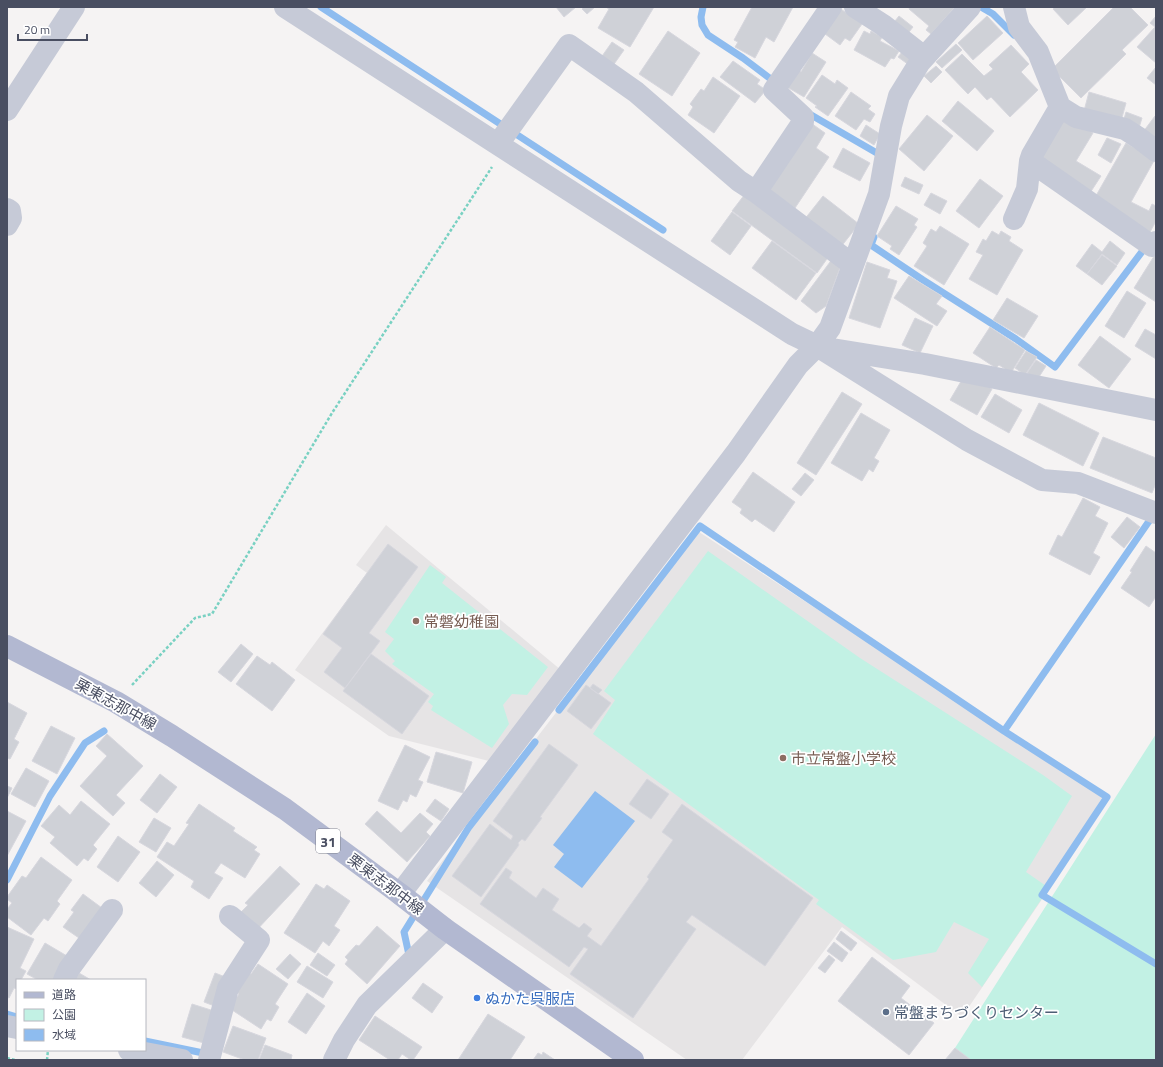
<svg xmlns="http://www.w3.org/2000/svg" width="1163" height="1067" viewBox="0 0 1163 1067" font-family="'Titillium Web','Noto Sans JP',sans-serif">
	<style>
		.education { fill: #e6e4e5 }
		.green { fill: #c2f1e4 }
		.water { fill: #8ebcef }
		.lines { fill: none; stroke-linecap: round; stroke-linejoin: round }
		.stream { stroke: #8ebcef; stroke-width: 7 }
		.building { fill: #cfd1d7; stroke: #d7d7de }
		.path { stroke: #79d1c2; stroke-width: 2.5; stroke-dasharray: 3 2; stroke-linecap: butt }
		.minor { stroke: #c6cad7; stroke-width: 22 }
		.major { stroke: #b2b8d1; stroke-width: 22 }
		.education-dot { fill: #8d6e63; stroke: #fff; stroke-width: 1.5 }
		.shop-dot { fill: #3f7fe0; stroke: #fff; stroke-width: 1.5 }
		.service-dot { fill: #5c6f8a; stroke: #fff; stroke-width: 1.5 }
		.labels { text-anchor: middle; dominant-baseline: central; stroke-width: 3.5; stroke-linejoin: round; paint-order: stroke }
		.shield { fill: #fff; stroke: #808390; stroke-width: 1 }
		.shield-label { font-size: 14px; font-weight: bold; fill: #494e61 }
		.education-label { font-size: 15px; fill: #785e54; stroke: #fff; text-anchor: start }
		.street-label { font-size: 15px; fill: #494e61; stroke: #fff }
		.shop-label { font-size: 15px; fill: #366cbe; stroke: #fff; text-anchor: start }
		.service-label { font-size: 15px; fill: #4e5e75; stroke: #fff; text-anchor: start }
	</style>
	<rect width="100%" height="100%" fill="#f5f3f3"/>
	<path class="education" d="M386,525L561,670L489,761L389,736L295,670L367,573L356,565Z
		M696,530L1103,796L1049,889L962,1017L842,927L742,1060H687L427,881Z"/>
	<path class="green" d="M708,551L860,658L1043,775L1072,796L1026,872L1049,888L982,987L968,973L989,939L954,922L936,952L893,960L816,904L819,900L593,734L615,700L604,691Z
		M430,565L446,577L442,583L548,667L527,695L512,694L503,705L509,724L492,748L431,710L433,706L428,702L434,694L392,664L395,661L385,651L394,639L385,632Z
		M1156,734V1060H971L955,1048Z"/>
	<path class="water" d="M595,791L635,821L582,888L554,867L564,854L553,845Z"/>
	<g class="lines">
		<path class="stream" d="M321,7L663,230
			M703,7L701,17L702,25L708,35L743,58L776,83
			M981,7L993,14L1014,35
			M806,112L882,156
			M874,237L871,245L923,280L1016,339L1055,367L1147,245
			M559,710L700,526L1004,731L1107,797L1042,895L1156,964
			M1004,731L1154,514
			M7,880L50,796L85,743L104,731
			M407,957L409,955L404,932L469,827L535,742
			M7,1014L17,1017
			M145,1041L208,1054"/>
	</g>
	<path class="building" d="M556,7H576L564,17Z
		M584,7H595L587,14L582,9Z
		M606,7H654L630,47L598,28L609,9Z
		M752,7H793L774,42L766,37L755,58L735,47L738,42L734,40Z
		M838,7L862,24L850,41L845,38L840,45L821,31Z
		M910,7H955L931,34L926,30L929,26L909,9Z
		M1055,7H1087L1068,25L1053,9Z
		M1114,7H1130L1148,25L1122,50L1126,54L1081,98L1052,69Z
		M899,16L913,27L905,37L891,26Z
		M987,16L1003,33L973,60L958,43Z
		M1156,16V63L1137,47L1155,27L1150,23Z
		M668,31L700,53L672,96L639,74Z
		M864,31L870,34L871,31L882,37L880,41L899,51L894,59L891,58L885,67L854,50Z
		M612,42L624,50L612,67L600,59Z
		M956,44L962,50L942,68L936,62Z
		M1011,45L1029,64L1021,72L1038,90L1010,117L991,97L987,100L975,87L968,94L945,70L962,54L984,76L993,69L989,65Z
		M902,52L912,59L909,65L898,57Z
		M812,53L826,62L804,97L787,87L798,70L801,72Z
		M733,61L760,80L757,84L766,90L755,103L720,77Z
		M936,66L942,72L931,83L924,76Z
		M1156,67V85L1147,78Z
		M822,75L835,84L837,80L848,88L828,116L815,107L817,106L806,98Z
		M713,77L740,96L714,133L688,115L693,107L690,104L701,89L704,91Z
		M851,92L871,106L868,109L875,114L870,122L864,119L856,130L835,116Z
		M1089,92L1126,103L1121,121L1084,111Z
		M958,101L994,131L977,151L942,121Z
		M1126,112L1142,118L1138,131L1122,126Z
		M927,115L953,136L924,171L899,149Z
		M1066,116L1093,133L1076,161L1101,176L1088,196L1037,163Z
		M1155,116H1156V142L1143,132Z
		M808,121L825,133L816,148L829,157L795,208L764,187Z
		M866,125L880,134L874,145L860,136Z
		M1107,138L1121,144L1111,163L1098,155Z
		M1126,143L1155,159L1131,202L1149,211L1152,204L1156,206V221L1150,232L1093,201Z
		M843,148L870,163L860,181L833,167Z
		M905,177L923,185L919,194L901,186Z
		M980,179L1003,196L979,228L956,211Z
		M931,193L947,201L940,214L924,205Z
		M745,194L829,256L817,273L732,211Z
		M823,196L859,224L840,248L804,220Z
		M896,206L918,219L914,225L917,227L899,255L890,249L892,246L877,236Z
		M732,212L751,226L730,255L711,241Z
		M940,226L969,244L944,285L914,266L927,246L923,243L931,229L936,232Z
		M992,231L999,235L1001,231L1011,237L1009,241L1023,250L997,295L969,279L983,255L976,252L983,239L986,241Z
		M772,241L816,273L796,300L752,268Z
		M1110,241L1125,253L1117,265L1102,254L1087,274L1076,266L1092,244L1102,252Z
		M1156,253V302L1134,288Z
		M1102,255L1117,266L1102,285L1087,274Z
		M833,258L841,265L826,306L816,313L801,301Z
		M867,262L890,270L887,278L897,281L880,328L849,318Z
		M909,276L942,296L936,304L947,311L937,326L894,298Z
		M1127,291L1146,303L1124,338L1105,326Z
		M1007,298L1038,316L1024,338L993,320Z
		M915,318L933,326L920,353L902,345Z
		M990,327L1025,350L1011,373L999,365L996,368L973,353Z
		M1145,329L1156,335V359L1135,346Z
		M1100,336L1131,359L1109,388L1078,365Z
		M1026,351L1037,357L1025,375L1015,368Z
		M1036,360L1046,366L1037,380L1027,373Z
		M963,378L976,380L992,389L977,415L950,400Z
		M842,392L862,404L816,475L797,463Z
		M995,394L1022,410L1009,433L981,417Z
		M1039,403L1099,433L1083,466L1023,435Z
		M861,413L890,430L874,458L879,461L873,472L869,469L862,481L831,463Z
		M1103,437L1156,458V483L1152,493L1090,468Z
		M753,472L795,502L774,532L755,519L752,522L740,513L742,509L732,502Z
		M805,473L814,480L801,496L792,489Z
		M1083,498L1100,507L1095,516L1108,523L1093,553L1100,557L1090,575L1049,554L1058,535L1062,537Z
		M1127,517L1140,527L1124,548L1111,537Z
		M388,544L418,567L369,633L380,641L345,688L324,672L342,648L323,634Z
		M1146,546L1156,553V599L1155,598L1149,607L1121,588L1132,572L1130,571Z
		M241,644L253,654L231,682L218,672Z
		M371,654L429,696L402,734L343,691Z
		M257,656L270,665L272,662L295,680L272,711L236,684Z
		M593,684L602,690L598,694L590,688Z
		M586,685L611,703L591,729L567,711Z
		M7,702L27,713L14,739L19,742L10,759L7,758Z
		M51,726L75,738L57,774L32,761Z
		M107,734L143,766L116,795L125,803L113,816L80,786L107,756L96,746Z
		M549,744L578,765L540,817L542,818L525,841L522,839L518,843L519,845L481,897L452,876L490,824L511,840L513,836L493,821Z
		M405,745L430,757L418,780L423,782L416,797L410,794L407,802L403,800L398,810L378,801Z
		M436,752L472,762L463,793L427,782Z
		M26,768L49,781L35,807L11,794Z
		M160,774L177,787L157,813L140,800Z
		M647,779L669,794L651,819L629,804Z
		M7,786L12,788L7,798Z
		M435,799L449,809L441,821L426,811Z
		M81,801L110,824L93,845L97,849L88,861L84,858L77,866L50,843L55,837L41,826L59,805L70,815Z
		M199,804L235,828L233,831L257,847L254,850L260,854L245,878L221,863L214,873L223,878L209,899L191,887L194,881L157,857L167,842L174,846L189,824L186,823Z
		M682,804L813,898L765,966L692,915L686,922L696,929L633,1018L570,974L588,949L584,947L569,967L480,904L506,868L512,872L509,878L536,898L543,888L559,899L552,910L579,928L584,923L592,929L587,936L601,946L649,879L647,877L673,840L662,832Z
		M7,811L26,821L7,856Z
		M377,811L401,833L420,813L433,824L426,832L430,836L407,862L365,824Z
		M154,818L171,828L156,852L139,842Z
		M118,836L140,852L118,882L97,867Z
		M41,857L72,880L57,901L60,904L48,921L44,918L31,935L7,917V909L12,903L7,899V897L22,876L26,878Z
		M157,861L174,875L156,897L139,883Z
		M280,866L300,884L252,935L240,913L248,905L245,903Z
		M316,884L324,889L327,885L350,901L334,926L340,930L329,946L323,941L315,953L284,933Z
		M83,894L102,908L79,938L63,927L74,912L71,910Z
		M377,926L400,946L367,984L345,964L348,960L345,957L356,945L359,946Z
		M7,927L34,939L20,968L26,971L21,980H17V989L14,988L9,998L7,997Z
		M841,931L857,943L851,951L836,939Z
		M834,942L848,953L842,962L827,951Z
		M45,943L67,956L53,980H38L27,974Z
		M318,953L335,965L327,976L310,965Z
		M290,954L301,964L288,979L276,969Z
		M829,955L835,960L825,973L818,968Z
		M872,957L910,986L901,998L934,1023L909,1055L838,1001Z
		M258,964L288,984L275,1004L279,1007L271,1021L267,1019L261,1029L229,1008L239,994L233,990L246,971L251,974Z
		M307,966L333,982L323,998L297,982Z
		M79,973L91,980H75Z
		M215,973L228,978L217,1007L204,1002Z
		M423,983L443,997L432,1013L412,998Z
		M307,993L325,1006L306,1034L288,1022Z
		M192,1004L214,1011L204,1043L182,1037Z
		M488,1014L525,1037L510,1060H458Z
		M375,1016L422,1047L413,1060H411L402,1054L398,1060H390L359,1040Z
		M233,1026L266,1038L258,1060H245L223,1052Z
		M265,1045L292,1055L291,1060H259Z
		M955,1048L971,1060H945Z
		M543,1052L555,1060H533L538,1053L542,1055Z"/>
	<g class="lines">
		<path class="path" d="M132,685L195,618L212,614L332,413L492,167
			M7,1058L15,1060
			M47,1060L48,1050"/>
		<path class="minor" d="M285,7L792,334L817,346L967,440L1042,480L1078,483L1156,513
			M855,7L883,25L924,57
			M1014,7L1019,27L1038,52L1060,107L1032,155L1030,161L1152,246L1156,242
			M1060,107L1076,117L1125,129L1139,138L1156,151
			M7,110L74,7
			M498,144L569,45L636,92L739,181L756,192L853,265
			M756,192L803,122V117L774,90L831,7
			M7,209L10,211L11,218L7,225
			M1014,219L1027,189L1030,161
			M826,348L925,364L1156,410
			M400,894L736,453L798,365L817,346L830,328L879,194L891,126L899,96L920,62L970,7
			M64,980L69,969L112,910
			M7,1026L17,1028
			M129,1050L182,1060
			M209,1060L228,988L259,940L230,916
			M334,1060L344,1040L367,1005L445,929"/>
		<path class="major" d="M7,646L116,702L172,736L285,809L400,894L445,929L633,1060"/>
	</g>
	<g class="education-dot">
		<circle cx="416" cy="621" r="4"/>
		<circle cx="783" cy="758" r="4"/>
	</g>
	<circle class="shop-dot" cx="477" cy="998" r="4"/>
	<circle class="service-dot" cx="886" cy="1012" r="4"/>
	<g class="labels">
		<rect class="shield" x="316" y="829" width="24" height="24" rx="3"/>
		<g class="shield-label">
			<text x="328" y="841">31</text>
		</g>
		<g class="education-label">
			<text x="424" y="621">常磐幼稚園</text>
			<text x="791" y="758">市立常盤小学校</text>
		</g>
		<g class="street-label">
			<text transform="translate(116 704) rotate(29)">栗東志那中線</text>
			<text transform="translate(386 884) rotate(37)">栗東志那中線</text>
		</g>
		<g class="shop-label">
			<text x="485" y="998">ぬかた呉服店</text>
		</g>
		<g class="service-label">
			<text x="894" y="1012">常盤まちづくりセンター</text>
		</g>
	</g>
	<rect width="1163" height="1067" fill="none" stroke="#494e61" stroke-width="16"/>
	<rect x="16" y="979" width="130" height="72" fill="#ffffff" stroke="#b6b8c0"/>
	<rect x="24" y="992" width="20" height="6" fill="#b2b8d1" stroke="#b6b8c0"/>
	<text x="52" y="999" font-size="12" fill="#494e61">道路</text>
	<rect x="24" y="1009" width="20" height="12" fill="#c2f1e4" stroke="#b6b8c0"/>
	<text x="52" y="1019" font-size="12" fill="#494e61">公園</text>
	<rect x="24" y="1029" width="20" height="12" fill="#8ebcef" stroke="#b6b8c0"/>
	<text x="52" y="1039" font-size="12" fill="#494e61">水域</text>
	<path d="M18 34v6h69v-6" fill="none" stroke="#494e61" stroke-width="2"/>
	<text x="24" y="34" font-size="12" fill="#494e61" stroke="#ffffff" stroke-width="3" paint-order="stroke">20 m</text>
</svg>
